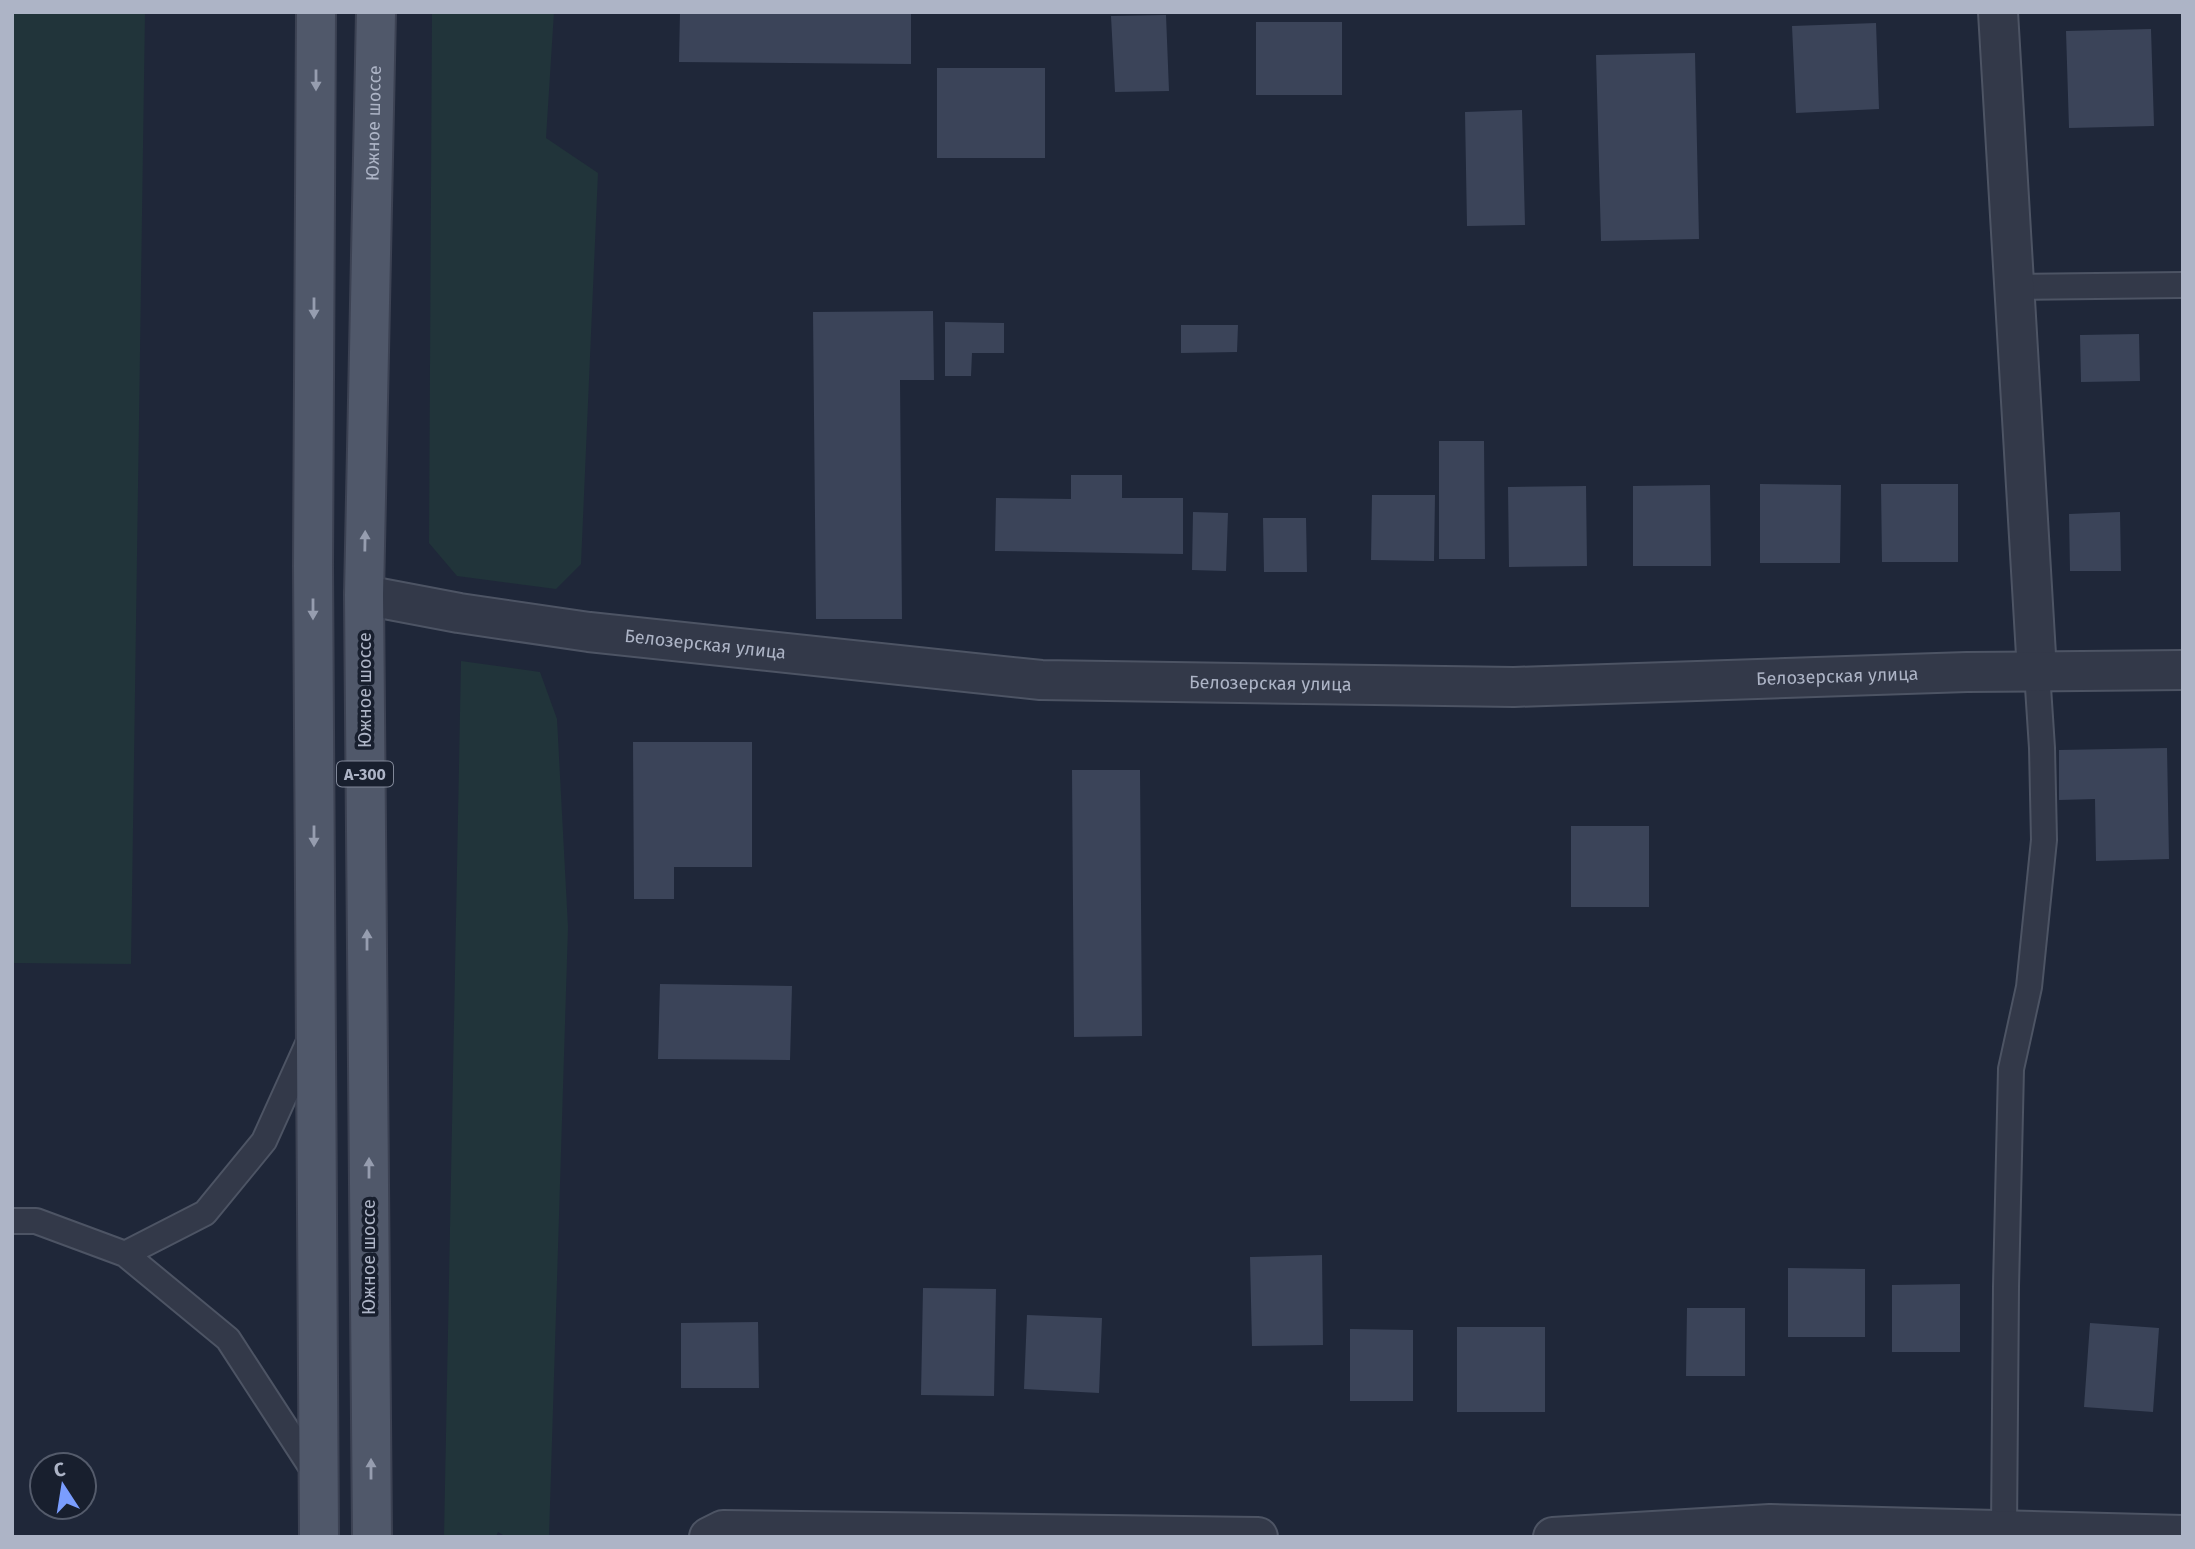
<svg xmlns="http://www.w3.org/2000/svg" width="2195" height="1549" viewBox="0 0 2195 1549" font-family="'Fira Sans',sans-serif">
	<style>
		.green { fill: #21343a }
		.building { fill: #3b4459 }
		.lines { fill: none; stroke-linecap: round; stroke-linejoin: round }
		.service-casing { stroke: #4d5464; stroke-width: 28 }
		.minor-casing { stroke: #4d5464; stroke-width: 42 }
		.primary-casing { stroke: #3c4253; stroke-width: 42 }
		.service { stroke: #333949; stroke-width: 24 }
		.minor { stroke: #333949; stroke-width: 38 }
		.primary { stroke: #50586a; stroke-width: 38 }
		.oneway { fill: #969daf }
		.labels { text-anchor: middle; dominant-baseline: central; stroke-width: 7; stroke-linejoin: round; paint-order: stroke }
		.shield { fill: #181f2e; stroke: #808798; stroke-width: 2 }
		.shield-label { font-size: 16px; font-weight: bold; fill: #adb4c6 }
		.street-label { font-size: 18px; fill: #adb4c6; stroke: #181f2e }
	</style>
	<rect width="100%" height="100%" fill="#1f2739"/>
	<path class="green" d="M12,12H145L131,964L12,963Z
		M432,12H554L546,138L598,173L581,564L556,589L457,576L429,543Z
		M461,661L540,672L557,719L568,927L549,1537H506L498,1532L496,1537H444Z"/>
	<path class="building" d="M680,12H911V64L679,62Z
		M1166,15L1169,91L1115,92L1111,16Z
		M1256,22H1342V95H1256Z
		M1876,23L1879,109L1796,113L1792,26Z
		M2151,29L2154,126L2069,128L2066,31Z
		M1695,53L1699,239L1601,241L1596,55Z
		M937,68H1045V158H937Z
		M1522,110L1525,225L1467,226L1465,112Z
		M933,311L934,380H900L902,619H816L813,312Z
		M945,322L1004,323V353H972L971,376H945Z
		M1181,325H1238L1237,352L1181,353Z
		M2139,334L2140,381L2081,382L2080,335Z
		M1439,441H1484L1485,559H1439Z
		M1071,475H1122V498H1183V554L995,551L996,498L1071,499Z
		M1760,484L1841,485L1840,563H1760Z
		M1881,484H1958V562H1882Z
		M1710,485L1711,566H1633V486Z
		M1586,486L1587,566L1509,567L1508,487Z
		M1372,495H1435L1434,561L1371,560Z
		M1193,512L1228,513L1226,571L1192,570Z
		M2120,512L2121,571H2070L2069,514Z
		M1263,518H1306L1307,572H1264Z
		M633,742H752V867H674V899H634Z
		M2167,748L2169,859L2096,861L2095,799L2059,800V750Z
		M1072,770H1140L1142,1036L1074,1037Z
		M1571,826H1649V907H1571Z
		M660,984L792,986L790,1060L658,1059Z
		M1322,1255L1323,1345L1252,1346L1250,1257Z
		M1788,1268L1865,1269V1337H1788Z
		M1960,1284V1352H1892V1285Z
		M923,1288L996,1289L994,1396L921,1395Z
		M1687,1308H1745V1376H1686Z
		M1027,1315L1102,1318L1099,1393L1024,1389Z
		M758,1322L759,1388H681V1323Z
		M2090,1323L2159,1328L2153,1412L2084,1407Z
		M1457,1327H1545V1412H1457Z
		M1350,1329L1413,1330V1401H1350Z"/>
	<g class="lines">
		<defs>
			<path id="service" d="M2014,287L2183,285
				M12,1221H36L125,1254L228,1339L317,1476
				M125,1254L205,1213L264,1141L311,1037
				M2004,1531L2006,1287L2011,1069L2029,987L2044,840L2042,748L2037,672"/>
			<g id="minor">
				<path d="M1998,12L2037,672"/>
				<path id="s1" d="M364,595L459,613L589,632L1041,680L1514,687L1967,672L2183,670"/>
				<path d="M709,1537L723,1530L1258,1537"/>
				<path d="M1553,1537L1770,1524L2183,1535"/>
			</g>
			<g id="primary">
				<path d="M316,12L313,566L319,1537"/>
				<path id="s2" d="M372,1537L364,595L376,12"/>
			</g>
		</defs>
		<use href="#service" class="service-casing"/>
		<use href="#minor" class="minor-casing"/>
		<use href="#primary" class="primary-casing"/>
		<use href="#service" class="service"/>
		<use href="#minor" class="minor"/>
		<use href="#primary" class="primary"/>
	</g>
	<defs><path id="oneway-solid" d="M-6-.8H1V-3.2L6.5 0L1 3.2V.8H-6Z" transform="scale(1.75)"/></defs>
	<g class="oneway">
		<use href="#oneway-solid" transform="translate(316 80) rotate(90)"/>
		<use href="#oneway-solid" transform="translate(314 308) rotate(90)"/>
		<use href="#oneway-solid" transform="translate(365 541) rotate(-89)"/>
		<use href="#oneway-solid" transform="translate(313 609) rotate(90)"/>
		<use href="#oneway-solid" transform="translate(314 836) rotate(90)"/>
		<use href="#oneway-solid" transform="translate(367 940) rotate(-90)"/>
		<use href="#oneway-solid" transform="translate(369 1168) rotate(-90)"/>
		<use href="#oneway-solid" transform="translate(371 1469) rotate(-90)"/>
	</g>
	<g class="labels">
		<rect class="shield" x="337" y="761.5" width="56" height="25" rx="5"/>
		<g class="shield-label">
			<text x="365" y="774">А-300</text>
		</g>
		<g class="street-label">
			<text stroke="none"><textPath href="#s2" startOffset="1414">Южное шоссе</textPath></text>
			<text stroke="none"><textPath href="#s1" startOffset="345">Белозерская улица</textPath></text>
			<text stroke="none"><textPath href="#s1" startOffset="1479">Белозерская улица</textPath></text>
			<text stroke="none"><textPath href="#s1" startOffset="912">Белозерская улица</textPath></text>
			<text transform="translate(365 690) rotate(-90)">Южное шоссе</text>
			<text transform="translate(369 1257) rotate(-90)">Южное шоссе</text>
		</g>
	</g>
	<rect width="2195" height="1549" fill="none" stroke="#adb4c6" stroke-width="28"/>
	<g transform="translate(63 1486) rotate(348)"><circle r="33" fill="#181f2e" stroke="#545b6b" stroke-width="2"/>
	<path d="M0-5L12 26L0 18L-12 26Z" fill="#7a9dfe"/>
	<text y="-10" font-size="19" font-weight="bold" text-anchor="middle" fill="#adb4c6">С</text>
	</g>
</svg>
